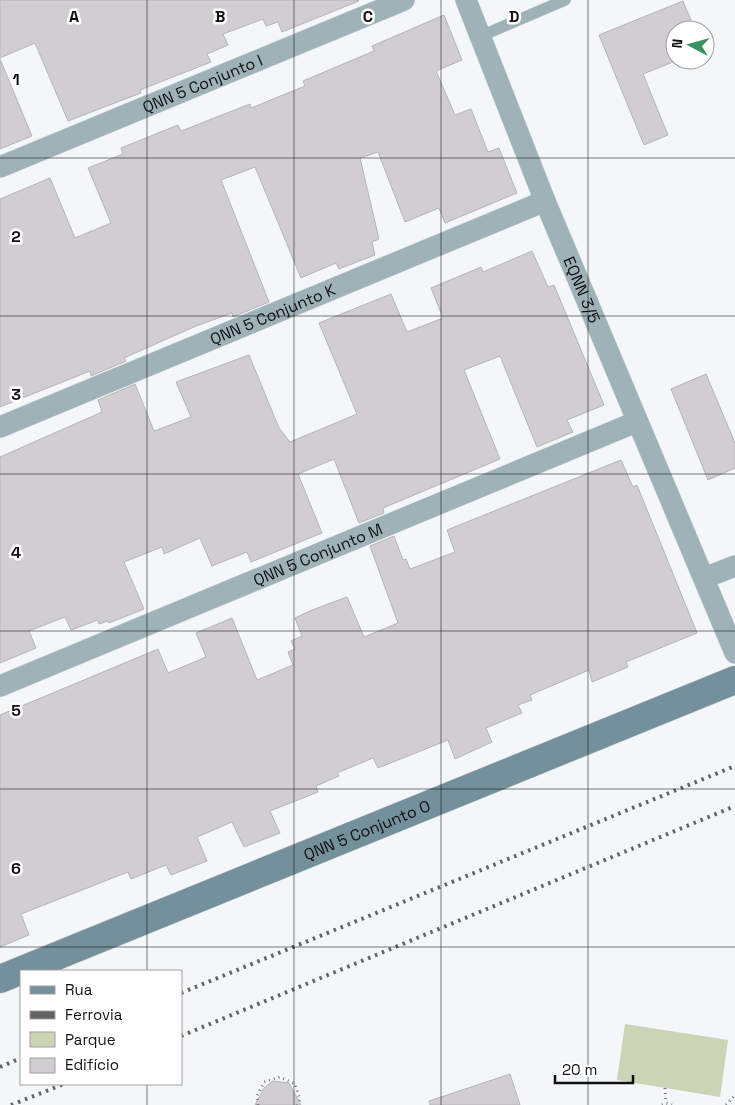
<svg xmlns="http://www.w3.org/2000/svg" width="735" height="1105" viewBox="0 0 735 1105" font-family="'Space Grotesk',sans-serif">
	<style>
		.green { fill: #cbd4b5 }
		.building { fill: #d0ced1; stroke: #b6b4b7 }
		.lines { fill: none; stroke-linecap: round; stroke-linejoin: round }
		.lane-casing { stroke: #cfd2d5; stroke-width: 12 }
		.street-casing { stroke: #cfd2d5; stroke-width: 22 }
		.secondary-casing { stroke: #cfd2d5; stroke-width: 29 }
		.path { stroke: #797b7d; stroke-width: 3; stroke-dasharray: 1 4; stroke-linecap: butt }
		.lane { stroke: #9fb2b8; stroke-width: 11 }
		.street { stroke: #9fb2b8; stroke-width: 21 }
		.secondary { stroke: #74909a; stroke-width: 28 }
		.rail { stroke: #616264; stroke-width: 4; stroke-dasharray: 2.5 5; stroke-linecap: butt }
		.grid { fill: none; stroke: #0f1011; stroke-width: 1; stroke-opacity: 0.55 }
		.labels { text-anchor: middle; dominant-baseline: central; stroke-width: 5; stroke-linejoin: round; paint-order: stroke }
		.street-label { font-size: 16px; fill: #0f1011; stroke: #fff }
		.grid-label { font-size: 16px; text-anchor: middle; font-weight: bold; fill: #0f1011; stroke: #fff; stroke-width: 5; stroke-linejoin: round; paint-order: stroke }
	</style>
	<rect width="100%" height="100%" fill="#f4f7fa"/>
	<path class="green" d="M625,1024L728,1040L720,1097L617,1080Z"/>
	<path class="building" d="M0,0H358L359,1L282,32L278,22L266,26L263,19L223,34L228,45L207,54L211,62L140,90L141,93L68,121L35,43L0,58Z
		M683,1L695,30H675V60H678L643,74L668,135L644,145L599,35Z
		M444,15L462,60L436,71L455,115L471,109L488,152L499,148L517,193L445,223L439,208L405,222L378,152L360,158L379,239L372,242L375,255L339,269L336,263L301,278L255,167L221,180L269,302L233,317L232,313L196,326L124,358L126,361L91,376L90,371L0,407V199L50,178L75,238L111,223L88,168L123,154L121,148L178,125L181,131L250,104L251,108L305,86L303,81L374,51L372,46Z
		M0,59L32,136L0,149Z
		M532,251L548,287L554,285L604,405L567,420L573,432L537,447L500,356L464,370L500,459L383,508L384,513L359,523L334,459L298,474L322,533L251,562L247,552L212,566L200,538L164,554L162,547L124,562L144,609L109,623L108,621L99,624L98,620L71,630L65,617L29,631L36,648L0,663V457L102,412L98,400L135,384L154,431L191,417L176,382L249,355L279,428L290,442L357,414L319,323L391,294L407,332L443,318L431,288L481,267L483,272Z
		M706,374L735,443V468L708,480L671,389Z
		M621,460L633,487L637,485L697,633L626,662L628,667L592,682L589,670L530,695L532,700L518,705L522,713L486,728L492,742L455,759L448,740L378,768L373,758L337,773L339,776L316,786L318,792L270,811L280,833L244,847L232,822L197,837L207,861L171,875L166,865L131,879L128,872L21,914L29,935L0,947V715L158,649L168,673L206,657L196,633L232,618L257,680L293,665L288,652L295,649L291,641L302,636L295,618L312,610L347,597L364,637L398,623L370,546L394,536L403,560L406,559L410,569L455,552L447,530Z
		M510,1074L520,1105H430L429,1101Z
		M273,1081L289,1083L301,1105H255L264,1088Z"/>
	<g class="lines">
		<defs>
			<path id="lane" d="M481,36L565,0"/>
			<g id="street">
				<path id="s1" d="M466,0L545,201L735,653"/>
				<path id="s2" d="M0,167L404,0"/>
				<path id="s3" d="M0,427L545,201"/>
				<path d="M704,578L735,566"/>
				<path id="s4" d="M0,686L636,422"/>
			</g>
			<g id="secondary">
				<path id="s5" d="M0,979L735,680"/>
			</g>
		</defs>
		<use href="#lane" class="lane-casing"/>
		<use href="#street" class="street-casing"/>
		<use href="#secondary" class="secondary-casing"/>
		<path class="path" d="M665,1088L666,1103
			M258,1105L257,1096L264,1082L280,1077L295,1084L300,1100L297,1105
			M662,1105L666,1103L672,1105
			M726,1105L735,1095"/>
		<use href="#lane" class="lane"/>
		<use href="#street" class="street"/>
		<use href="#secondary" class="secondary"/>
		<path class="rail" d="M181,993L735,766
			M181,1036L735,806
			M0,1067L21,1058
			M11,1105L64,1084"/>
	</g>
	<path class="grid" d="M147,0V971M294,0V1105M441,0V1105M588,0V1105M0,158H735M0,316H735M0,474H735M0,631H735M0,789H735M0,947H735M147,1084V1105"/>
	<g class="labels">
		<g class="street-label">
			<text stroke="none"><textPath href="#s2" startOffset="219">QNN 5 Conjunto I</textPath></text>
			<text stroke="none"><textPath href="#s1" startOffset="312">EQNN 3/5</textPath></text>
			<text stroke="none"><textPath href="#s3" startOffset="295">QNN 5 Conjunto K</textPath></text>
			<text stroke="none"><textPath href="#s4" startOffset="344">QNN 5 Conjunto M</textPath></text>
			<text stroke="none"><textPath href="#s5" startOffset="396">QNN 5 Conjunto O</textPath></text>
		</g>
	</g>
	<g class="grid-label">
		<text x="74" y="22">A</text>
		<text x="220" y="22">B</text>
		<text x="368" y="22">C</text>
		<text x="514" y="22">D</text>
		<text x="16" y="85">1</text>
		<text x="16" y="242">2</text>
		<text x="16" y="400">3</text>
		<text x="16" y="558">4</text>
		<text x="16" y="716">5</text>
		<text x="16" y="874">6</text>
	</g>
	<rect x="20" y="970" width="162" height="115" fill="#ffffff" stroke="#9f9fa0"/>
	<rect x="30" y="986" width="25" height="8" fill="#74909a" stroke="#9f9fa0"/>
	<text x="65" y="995" font-size="15" fill="#0f1011">Rua</text>
	<rect x="30" y="1011" width="25" height="8" fill="#616264" stroke="#9f9fa0"/>
	<text x="65" y="1020" font-size="15" fill="#0f1011">Ferrovia</text>
	<rect x="30" y="1032" width="25" height="15" fill="#cbd4b5" stroke="#9f9fa0"/>
	<text x="65" y="1045" font-size="15" fill="#0f1011">Parque</text>
	<rect x="30" y="1058" width="25" height="15" fill="#d0ced1" stroke="#9f9fa0"/>
	<text x="65" y="1070" font-size="15" fill="#0f1011">Edifício</text>
	<g transform="translate(690 45) rotate(276)"><circle r="24" fill="#ffffff" stroke="#9f9fa0"/>
	<path d="M0-4L9 19L0 12L-9 19Z" fill="#3a9165"/>
	<text y="-8" font-size="14" font-weight="bold" text-anchor="middle" fill="#0f1011">N</text>
	</g>
	<path d="M555 1075v8h78v-8" fill="none" stroke="#0f1011" stroke-width="2.5"/>
	<text x="562" y="1075" font-size="15" fill="#0f1011" stroke="#ffffff" stroke-width="4" paint-order="stroke">20 m</text>
</svg>
